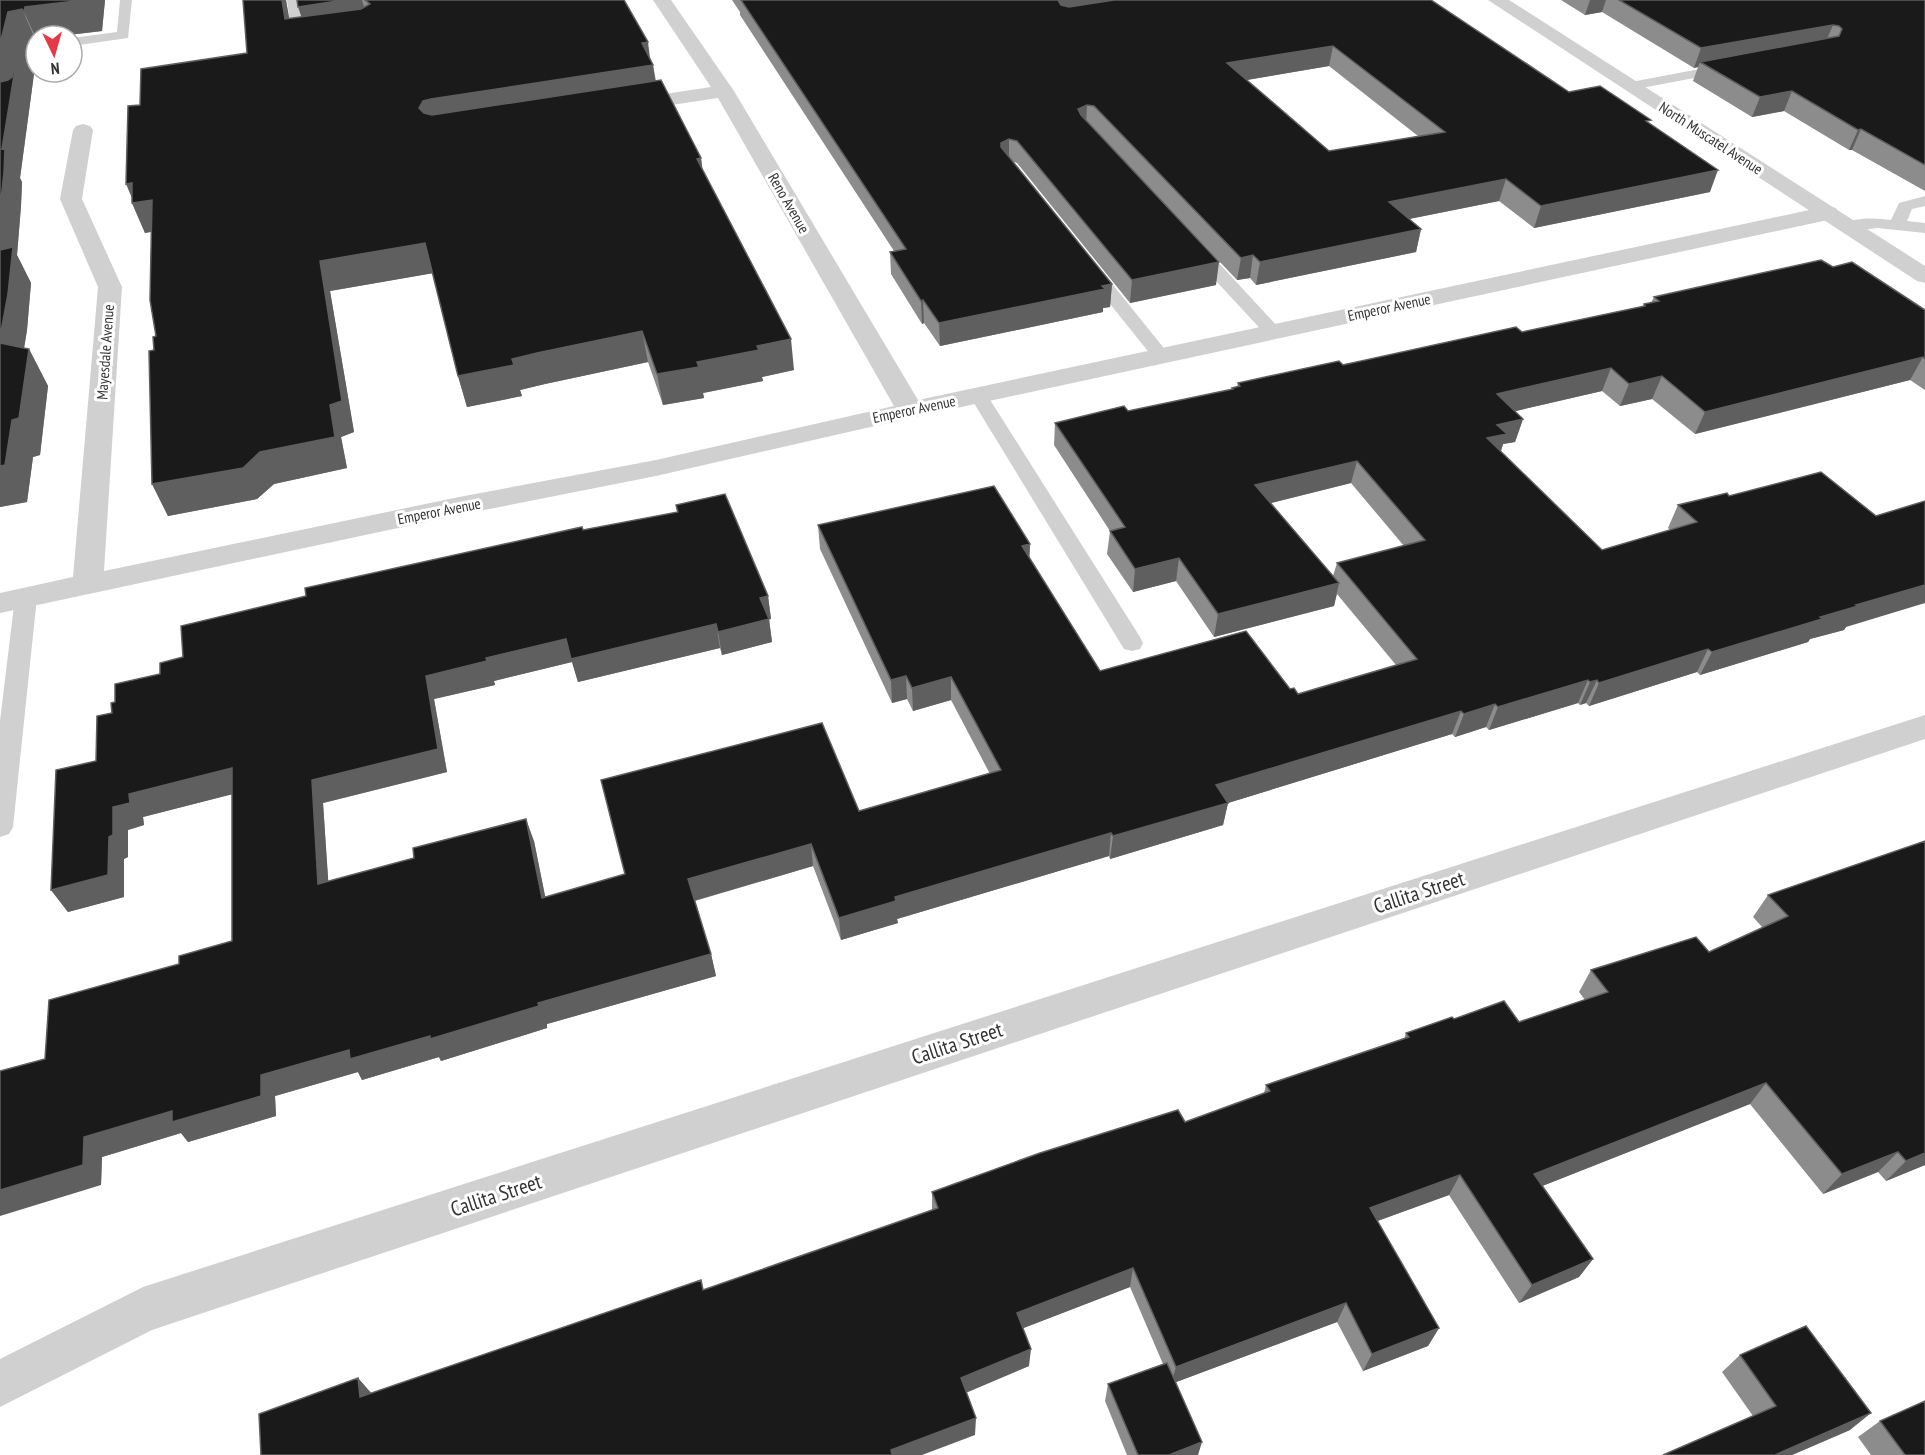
<svg xmlns="http://www.w3.org/2000/svg" width="1925" height="1455" viewBox="0 0 1925 1455" font-family="'PT Sans Narrow',sans-serif">
	<style>
		.lines { fill: none; stroke-linecap: round; stroke-linejoin: round }
		.service { fill: #d0d0d0; fill-rule: evenodd }
		.minor { fill: #d0d0d0; fill-rule: evenodd }
		.tertiary { fill: #d0d0d0; fill-rule: evenodd }
		.wall { fill: #8c8c8c; fill-rule: evenodd }
		.shaded-wall { fill: #5f5f5f }
		.building { fill: #1a1a1a; stroke: #5f5f5f; stroke-width: 1.5; fill-rule: evenodd }
		.labels { text-anchor: middle; dominant-baseline: central; stroke-width: 6; stroke-linejoin: round; paint-order: stroke }
		.far-street-label { font-size: 15px; fill: #333; stroke: #fff }
		.near-street-label { font-size: 21px; fill: #333; stroke: #fff }
	</style>
	<rect width="100%" height="100%" fill="#fff"/>
	<g class="lines">
		<path class="service" d="M120,0H132L128,38L72,46V38L117,32Z
			M287,0H299L305,36H314L316,39L314,42L299,45L292,41Z
			M1726,64L1733,68L1731,71L1631,90L1624,86L1631,82Z
			M1925,196V206L1912,209L1907,221L1925,223V233L1877,228L1849,232L1841,227C1850,216 1877,218 1891,220L1899,203Z
			M1197,245L1203,246L1279,328L1282,332L1279,336H1267L1191,254L1189,250L1191,246Z
			M1091,264L1097,265L1167,352L1170,356L1167,360H1155L1082,269L1085,265Z
			M978,389L985,391L987,395L1140,637L1143,643L1140,649L1132,651L1124,649L969,395L971,391Z
			M26,590L34,592L37,597L13,827L9,834L0,837V721L15,597L18,592Z"/>
		<path class="minor" d="M653,0H671L734,91L918,400L1828,206L1836,208L1839,213L1836,218L1828,220L910,418L656,476L459,515L0,613V593L73,577L98,287L60,199L73,130L76,126L83,124L90,126L93,130L82,199L122,287L104,571L459,497L656,460L894,406L718,98L625,112L618,110L615,106L618,102L625,100L711,87Z
			M1925,715V739L152,1330L0,1407V1359L143,1287Z"/>
		<path class="tertiary" d="M1488,0H1509L1925,266V283L1917,281Z"/>
	</g>
	<path class="wall" d="M0,0H105L102,31L60,36H36V59L20,178L22,182L21,206L17,255L31,283L27,330L24,348L29,349L48,386L40,455L33,457L27,502L0,507Z
		M243,0H286L289,19L302,17L297,0H624L653,65L656,81L701,158L702,169L794,370L762,377L763,381L703,393L704,398L663,405L648,362L545,384L520,390L522,396L467,407L458,376L433,273L330,291L354,432L341,437L347,468L274,484L257,499L168,516L152,484L154,350L156,336L151,232L145,233L132,203L140,105L247,53Z
		M732,0H1431L1569,92L1650,124L1710,192L1534,228L1499,201L1409,219L1421,229L1416,252L1256,285L1250,278L1237,280L1092,127L1216,285L1130,303L1017,163L1012,161L1112,284L1110,307L1103,308V312L940,346L924,323L922,324L891,274L890,252L894,251L740,15V12ZM1329,66L1418,136L1329,151L1246,80Z
		M1561,0H1925V191L1852,150H1849L1784,111L1752,117L1693,81L1698,67L1694,68L1602,12L1585,15Z
		M1833,267L1925,310V390L1910,380L1695,434L1652,399L1620,406L1602,391L1515,411L1523,419L1515,442L1503,444L1501,452L1602,550L1670,530L1668,528L1678,505L1846,627L1844,630L1810,639L1808,642L1700,675L1697,672L1589,706L1586,703L1580,705L1578,703L1489,730L1486,727L1455,737L1452,734L1228,803L1223,825L1110,859L1109,856L897,919L898,923L841,940L813,866L695,901L711,954L716,976L547,1024V1028L441,1061L439,1057L362,1080L358,1072L275,1096L276,1116L188,1142L181,1133L102,1157L101,1185L45,1059L179,964L232,941V794L143,817L144,825L128,830V857L124,859V897L68,912L51,890L96,761L115,702L160,674L183,657L583,530L677,512L676,505L768,596L771,619H769L772,642L722,655L720,648L578,682L572,662L494,681L495,685L434,699L447,772L323,803L328,881L534,841L545,897L859,811L990,774L951,700L913,711L907,699L892,703L820,549L818,525L1030,544L1029,558L1100,671L1290,689L1298,694L1396,665L1337,594L1334,606L1214,637L1176,581L1133,592L1107,554L1110,531L1054,445L1055,423L1128,411L1232,390V388L1237,387L1238,383L1522,332L1643,306L1644,304L1651,303L1654,297ZM1351,483L1404,546L1337,563L1333,576L1271,503Z
		M1925,841V1165L1886,1181L1878,1172L1823,1194L1750,1104L1542,1186L1593,1259L1579,1277L1519,1303L1449,1195L1377,1221L1439,1328L1428,1346L1363,1371L1337,1322L1176,1382L1198,1455H1127L1105,1401L1108,1384L1163,1364L1130,1287L1023,1328L1029,1366L966,1392L975,1435L261,1455L358,1378L371,1394L704,1290L932,1210V1192L1185,1122L1264,1093L1266,1085L1404,1039L1406,1033L1454,1019L1519,1022L1585,1000L1579,992L1591,970L1709,952L1763,928L1753,917L1768,895Z
		M1740,1355L1850,1430L1792,1455H1663L1753,1416L1722,1372Z
		M1880,1421L1925,1455H1871L1858,1437Z"/>
	<path class="shaded-wall" d="M84,0H105L102,31L60,36H36V38L24,12L25,7Z
		M282,0H286L294,46L285,19Z
		M344,0H362L369,24L307,33L298,7Z
		M1058,0H1146L1062,14Z
		M1590,0H1606L1602,12L1585,15Z
		M22,9L36,41V59L20,178L22,182L21,206L17,255L31,283L27,330L19,379L0,345V209L2,149L0,106V44L8,12Z
		M1833,25L1825,44L1700,62L1698,67L1694,68L1701,48Z
		M648,42L651,66L653,65L657,93L439,127L419,108L423,101L431,99Z
		M1333,46L1329,66L1224,84L1227,63Z
		M1792,91L1784,111L1752,117L1760,97Z
		M1087,105L1086,126L1078,109Z
		M1861,129L1852,150H1849L1858,130Z
		M1009,139V160L1001,165V143Z
		M701,158L705,187L697,159Z
		M1718,170L1710,192L1534,228L1541,206Z
		M1506,179L1499,201L1384,224L1389,202Z
		M132,183L152,200L164,229L145,233L132,203H134L126,184Z
		M1421,229L1416,252L1256,285L1260,262Z
		M425,243L434,273L330,291L354,432L341,437L347,468L274,484L257,499L168,516L152,484L260,452L330,405L320,261Z
		M1253,255L1250,278L1237,280L1241,258Z
		M1219,262L1216,285L1130,303L1132,280Z
		M1112,284L1110,307L1103,308V312L940,346L939,323Z
		M923,300L924,323L922,324L921,301Z
		M642,331L648,362L545,384L520,390L522,396L467,407L458,376L512,359L537,353Z
		M791,339L794,370L762,377L763,381L703,393L704,398L663,405L657,374L697,362L757,346Z
		M29,349L48,386L40,455L33,457L27,502L0,507V466Z
		M1923,357L1910,380L1695,434L1705,412Z
		M1611,368L1602,391L1490,417L1497,394Z
		M1662,376L1652,399L1620,406L1629,384Z
		M1523,419L1515,442L1503,444L1499,456L1487,438L1497,425Z
		M1357,461L1351,483L1251,508L1255,485Z
		M1030,544L1029,567L1022,546Z
		M1179,558L1176,581L1133,592L1135,569Z
		M1339,583L1334,606L1214,637L1218,614Z
		M1925,585V603L1846,627L1844,630L1810,639L1808,642L1700,675L1712,652L1856,605Z
		M768,596L771,619H769L772,642L722,655L718,632L760,598Z
		M716,624L720,648L578,682L572,662L494,681L495,685L434,699L447,772L323,803L330,906L318,884L312,780L426,676L486,658L566,639Z
		M1708,649L1697,672L1589,706L1599,683Z
		M906,676L907,699L892,703L891,680Z
		M951,677V700L913,711L912,688Z
		M1588,680L1578,703L1489,730L1498,707Z
		M1597,680L1586,703L1580,705L1590,682Z
		M1495,704L1486,727L1455,737L1464,714Z
		M1461,711L1452,734L1228,803L1223,825L1110,859L1113,836L1216,785Z
		M232,768L245,791L143,817L144,825L128,830V857L124,859V897L68,912L51,890L109,837L113,807L129,794Z
		M526,819L534,841L550,920L542,898Z
		M1111,833L1109,856L897,919L898,923L841,940L839,918L895,897Z
		M811,844L813,866L693,901L688,879Z
		M711,954L716,976L547,1024V1028L441,1061L439,1057L362,1080L358,1072L275,1096L276,1116L188,1142L181,1133L102,1157L101,1185L0,1216V1190L84,1137L261,1075L349,1050L538,1003Z
		M1766,1083L1750,1104L1522,1194L1534,1174Z
		M1898,1152L1878,1172L1823,1194L1842,1174Z
		M1925,1153V1165L1886,1181L1906,1161Z
		M1460,1175L1449,1195L1361,1227L1370,1208Z
		M1593,1259L1579,1277L1519,1303L1532,1285Z
		M1133,1268L1130,1287L1016,1331L1017,1313Z
		M1346,1303L1337,1322L1171,1384L1176,1367Z
		M1439,1328L1428,1346L1363,1371L1372,1354Z
		M1031,1349L1029,1366L961,1395V1378Z
		M358,1378L373,1395L360,1397Z
		M1871,1413L1850,1430L1792,1455H1775Z
		M976,1418L975,1435L922,1455H891V1450Z
		M1202,1442L1198,1455H1169Z"/>
	<path class="building" d="M0,0H84L25,7L24,12L22,9L8,12L0,44Z
		M243,0H282L285,19L361,9L370,4L365,0H624L648,42L642,43L653,65L431,99L423,101L419,108L424,113L432,115L661,80L701,158L697,159L791,339L757,346L759,350L697,362L699,367L657,374L642,331L537,353L512,359L514,365L458,376L425,243L320,261L342,401L330,405L335,437L260,452L243,468L152,484L149,351L154,350L153,337L156,336L150,300L152,200L132,203V183L126,184L128,106L140,105L141,69L247,53Z
		M297,0H344L298,7Z
		M741,0H1058L1061,5L1069,7L1114,0H1431L1569,92L1600,86L1651,120L1646,121L1718,170L1541,206L1506,179L1389,202L1421,229L1260,262L1253,255L1241,258L1094,106L1087,105L1078,109L1081,115L1219,262L1132,280L1017,141L1009,139L1001,143V147L1112,284L1102,286L1105,289L939,323L923,300L921,301L890,252L906,249ZM1333,46L1445,132L1329,151L1227,63Z
		M1619,0H1925V165L1861,129L1858,130L1792,91L1760,97L1700,62L1839,36L1842,29L1839,26L1833,25L1701,48Z
		M24,14L2,149L5,148L4,172L0,209V82L8,80L12,77Z
		M13,247L8,294L0,337V250Z
		M1821,260L1833,267L1852,262L1925,310V359L1923,357L1705,412L1662,376L1629,384L1611,368L1497,394L1523,419L1497,425L1507,434L1487,438L1602,550L1697,522L1678,505L1727,493L1729,496L1821,472L1876,516L1925,501V585L1856,605L1858,606L1820,617L1822,619L1712,652L1708,649L1599,683L1597,680L1590,682L1588,680L1498,707L1495,704L1464,714L1461,711L1216,785L1228,803L1113,836L1111,833L895,897L896,901L839,918L811,844L688,879L711,954L538,1003L539,1006L430,1039V1036L350,1059L349,1050L261,1075V1096L172,1122V1111L84,1137L83,1165L0,1190V1071L45,1059L49,1000L179,964V956L232,941V768L129,794L130,803L113,807V835L109,837L108,875L51,890L56,770L96,761L97,716L112,713L111,703L115,702V684L160,674V663L183,657L181,626L306,596L305,588L582,527L583,530L678,512L676,505L725,494L768,596L760,598L769,619L718,632L716,624L571,659L566,639L486,658L487,661L426,676L438,749L312,780L318,884L414,858L413,848L526,819L542,898L625,874L601,780L822,723L859,811L1001,770L951,677L912,688L906,676L891,680L818,525L994,486L1030,544L1022,546L1100,671L1246,631L1290,689L1294,688L1298,694L1417,659L1337,563L1425,540L1357,461L1255,485L1339,583L1218,614L1179,558L1135,569L1110,531L1125,527L1055,423L1124,406L1128,411L1233,389L1232,388L1240,386L1238,383L1339,361L1343,365L1516,327L1522,332L1645,306L1644,304L1659,301L1654,297Z
		M0,343L29,349L19,418L12,420L5,465L0,466Z
		M1925,841V1153L1906,1161L1898,1152L1842,1174L1766,1083L1534,1174L1593,1259L1532,1285L1460,1175L1370,1208L1439,1328L1372,1354L1346,1303L1176,1367L1133,1268L1017,1313L1031,1349L961,1378L976,1418L891,1450L892,1455H261L259,1414L358,1378L360,1397L701,1280L703,1290L938,1208L932,1192L1040,1153L1178,1110L1185,1122L1270,1091L1266,1085L1409,1037L1406,1033L1452,1017L1454,1019L1504,1001L1519,1022L1608,992L1591,970L1696,937L1709,952L1788,916L1768,895Z
		M1806,1326L1871,1413L1775,1455H1663L1776,1406L1740,1355Z
		M1167,1363L1202,1442L1169,1455H1138L1108,1384Z
		M1925,1401V1455H1905L1880,1421Z"/>
	<g class="labels">
		<g class="far-street-label">
			<text transform="translate(1711 138) rotate(33)">North Muscatel Avenue</text>
			<text transform="translate(789 203) rotate(60)">Reno Avenue</text>
			<text transform="translate(1389 307) rotate(-12)">Emperor Avenue</text>
			<text transform="translate(105 352) rotate(-86)">Mayesdale Avenue</text>
			<text transform="translate(914 409) rotate(-12)">Emperor Avenue</text>
			<text transform="translate(439 511) rotate(-11)">Emperor Avenue</text>
		</g>
		<g class="near-street-label">
			<text transform="translate(1419 892) rotate(-18)">Callita Street</text>
			<text transform="translate(957 1043) rotate(-18)">Callita Street</text>
			<text transform="translate(496 1195) rotate(-18)">Callita Street</text>
		</g>
	</g>
	<g transform="translate(54 54) rotate(175)"><circle r="28" fill="#ffffff" stroke="#adadad" stroke-width="1.5"/>
	<path d="M0-4.5L10 22L0 15L-10 22Z" fill="#e63946"/>
	<text y="-9" font-size="16" font-weight="bold" text-anchor="middle" fill="#333333">N</text>
	</g>
</svg>
